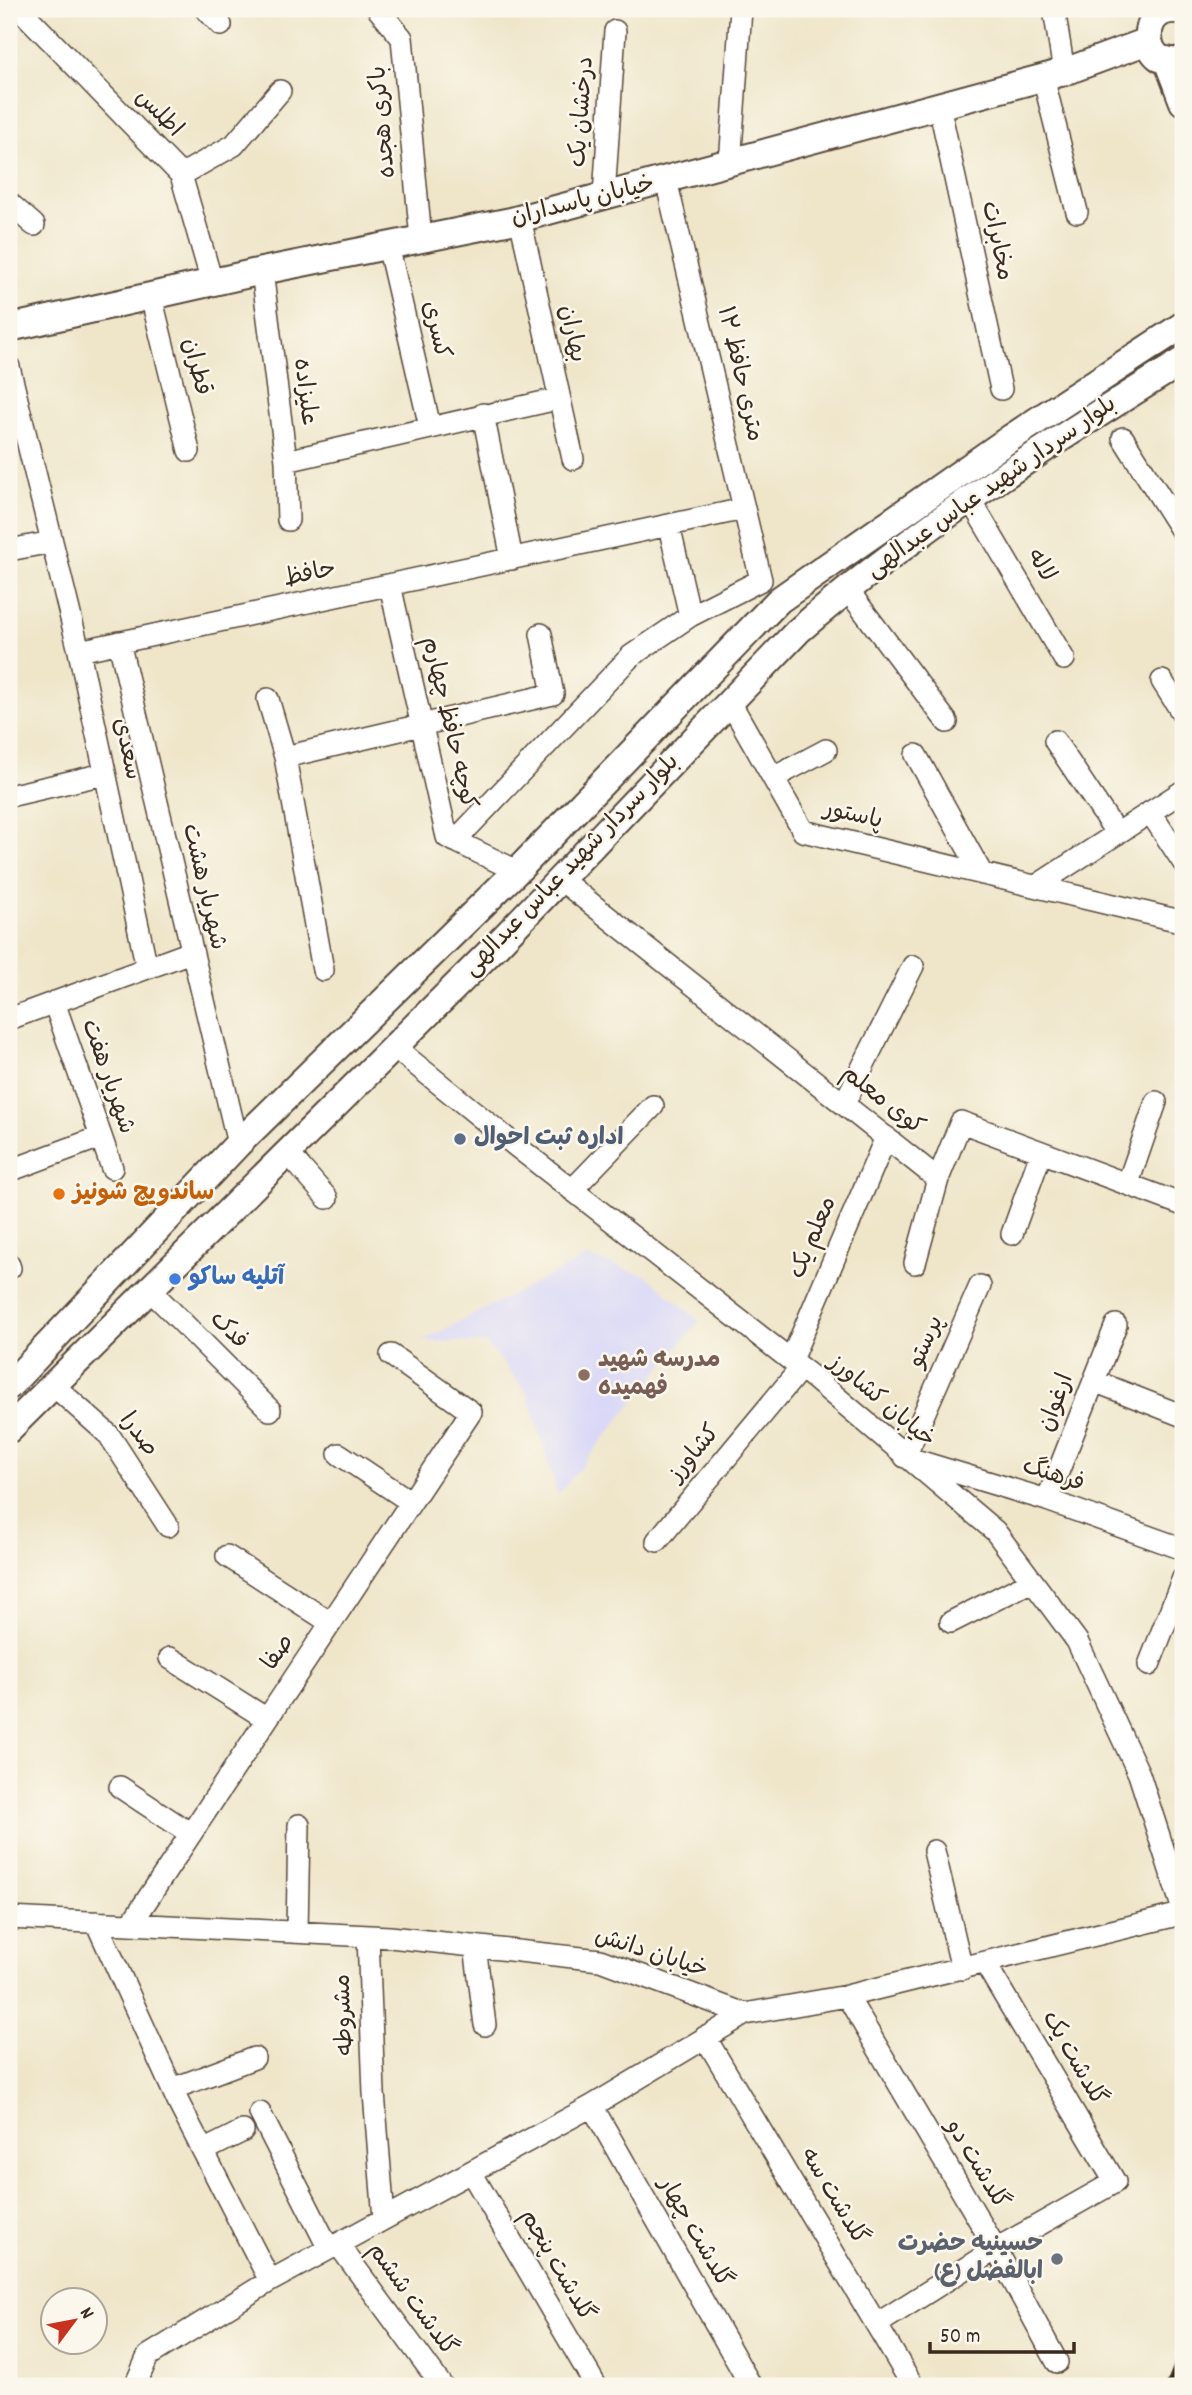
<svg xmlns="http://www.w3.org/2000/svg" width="1192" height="2395" viewBox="0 0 1192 2395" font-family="Dekko,'Playpen Sans Arabic',sans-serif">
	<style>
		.built { fill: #d8d7f8 }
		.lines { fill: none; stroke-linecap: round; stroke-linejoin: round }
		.minor-casing { stroke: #564638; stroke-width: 24 }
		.tertiary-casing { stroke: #564638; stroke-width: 30 }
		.minor { stroke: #fff; stroke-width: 21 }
		.tertiary { stroke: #fff; stroke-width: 26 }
		.rail { stroke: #3b2a1e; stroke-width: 5 }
		.service-dot { fill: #5c6f8a; stroke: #fbf7ec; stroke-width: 2.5 }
		.food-dot { fill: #e8710a; stroke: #fbf7ec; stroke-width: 2.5 }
		.shop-dot { fill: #3f7fe0; stroke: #fbf7ec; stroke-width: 2.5 }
		.education-dot { fill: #8d6e63; stroke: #fbf7ec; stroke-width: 2.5 }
		.worship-dot { fill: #6b7280; stroke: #fbf7ec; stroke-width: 2.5 }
		.labels { text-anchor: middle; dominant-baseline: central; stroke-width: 5; stroke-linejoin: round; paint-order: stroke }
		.street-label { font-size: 24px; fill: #3b2a1e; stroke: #fbf7ec }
		.service-label { font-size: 24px; font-weight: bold; fill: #4e5e75; stroke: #fbf7ec; text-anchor: start }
		.food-label { font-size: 24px; font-weight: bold; fill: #c56008; stroke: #fbf7ec; text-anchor: start }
		.shop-label { font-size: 24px; font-weight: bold; fill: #366cbe; stroke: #fbf7ec; text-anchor: start }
		.education-label { font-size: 24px; font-weight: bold; fill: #785e54; stroke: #fbf7ec; text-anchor: start }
		.worship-label { font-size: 24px; font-weight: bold; fill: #5b616d; stroke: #fbf7ec; text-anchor: end }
	</style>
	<rect width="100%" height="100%" fill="#fbf7ec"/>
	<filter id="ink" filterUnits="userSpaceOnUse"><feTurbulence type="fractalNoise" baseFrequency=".0143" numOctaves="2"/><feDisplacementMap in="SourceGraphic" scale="14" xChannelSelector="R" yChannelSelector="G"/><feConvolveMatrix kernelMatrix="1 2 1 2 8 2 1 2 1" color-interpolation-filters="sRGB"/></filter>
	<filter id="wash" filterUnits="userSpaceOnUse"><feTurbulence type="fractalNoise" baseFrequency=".00686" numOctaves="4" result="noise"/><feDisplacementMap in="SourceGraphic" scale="28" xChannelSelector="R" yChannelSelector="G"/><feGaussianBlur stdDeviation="1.57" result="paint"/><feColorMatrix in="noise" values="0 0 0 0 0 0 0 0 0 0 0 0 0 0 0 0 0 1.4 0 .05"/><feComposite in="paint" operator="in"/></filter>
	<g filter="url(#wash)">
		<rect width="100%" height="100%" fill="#efe6ca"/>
		<path class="built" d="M587,1257L647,1276L699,1321L558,1495L528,1395L498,1356L485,1343L422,1341Z"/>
	</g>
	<g filter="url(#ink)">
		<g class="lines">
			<defs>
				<path id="minor" d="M20,9L181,175L212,282
					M206,9L221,25
					M378,9L402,38L421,239
					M1054,9L1064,72
					M1043,77L1077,212
					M939,105L1001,389
					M730,164L741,9
					M181,175L234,145L280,91
					M604,196L615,31
					M9,203L34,225
					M520,218L573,459
					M388,245L430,427
					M262,271L286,461L288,520
					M151,296L189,451
					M9,367L79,651L147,968
					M483,414L512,559
					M1123,438L1183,533
					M286,461L557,399
					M971,501L1064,659
					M669,526L690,616
					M9,550L52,542
					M390,585L447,837L517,871
					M847,589L947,722
					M119,642L238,1144
					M79,651L744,509
					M1162,681L1183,714
					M268,699L285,757L323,970
					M730,702L803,831L1176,920
					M1055,741L1117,834
					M916,755L982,874
					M285,757L553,694L541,634
					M773,778L826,750
					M9,796L104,774
					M1150,812L1183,862
					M455,841L631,656L690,616L761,580L666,180
					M560,879L938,1179L961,1122L1183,1205
					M1036,886L1183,791
					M54,1002L112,1168
					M9,1019L191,952
					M844,1104L913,966
					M287,1152L327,1198
					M9,1171L100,1137
					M1128,1183L1156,1102
					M572,1190L653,1106
					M1012,1234L1041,1153
					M915,1263L938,1179
					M9,1265L10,1268
					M980,1286L905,1457L1047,1500L1183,1549
					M149,1289L270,1410
					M791,1360L886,1137
					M1094,1381L1183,1416
					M53,1385L109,1435L168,1526
					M339,1454L411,1502
					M1047,1500L1116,1325
					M657,1541L801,1368
					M227,1556L331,1623
					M951,1622L1032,1581
					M170,1658L267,1719
					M1149,1665L1183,1578
					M120,1787L191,1834
					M934,1851L962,1969
					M9,1918L390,1937L600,1960L745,2014L847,1996L1181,1914L1182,1907L1139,1774L1077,1641L995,1531L815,1379L516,1146L393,1046
					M96,1922L179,2104L270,2281
					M131,1924L471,1412L391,1355
					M297,1932L299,1825
					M368,1936L374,2093L384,2219
					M475,1946L485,2025
					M847,1996L996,2249L1057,2362
					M705,2037L913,2386
					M172,2089L254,2058
					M592,2106L751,2386
					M260,2113L329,2249
					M203,2151L243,2131
					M471,2172L596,2386
					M338,2244L442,2386
					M877,2324L996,2249L1115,2182L985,1963
					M135,2386L148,2356L270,2281L592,2106L745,2014"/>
				<path id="tertiary" d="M1183,11C1134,0 1141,76 1183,59
					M1167,60L1183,102
					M9,328L262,271L511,221L1064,72L1148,41
					M9,1386L238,1144L522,866L779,600L1012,437L1183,325
					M9,1429L497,945L798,631C915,530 1052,442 1183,361"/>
			</defs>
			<use href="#minor" class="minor-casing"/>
			<use href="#tertiary" class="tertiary-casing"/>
			<use href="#minor" class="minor"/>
			<use href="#tertiary" class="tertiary"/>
			<path class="rail" d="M1168,2386L1183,2348"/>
		</g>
	</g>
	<circle class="service-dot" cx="460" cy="1139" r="7"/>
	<circle class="food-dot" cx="59" cy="1194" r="7"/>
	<circle class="shop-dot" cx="175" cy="1279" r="7"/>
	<circle class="education-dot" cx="584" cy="1375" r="7"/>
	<circle class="worship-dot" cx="1057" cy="2259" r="7"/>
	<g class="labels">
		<g class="street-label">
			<text transform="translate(583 112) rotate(-86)">درخشان یک</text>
			<text transform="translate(158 114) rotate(46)">اطلس</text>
			<text transform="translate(384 122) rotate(-95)">باکری هجده</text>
			<text transform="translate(583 202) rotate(-14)">خیابان پاسداران</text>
			<text transform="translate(996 241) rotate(78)">مخابرات</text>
			<text transform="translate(435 330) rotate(77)">کسری</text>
			<text transform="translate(571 334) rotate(78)">بهاران</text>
			<text transform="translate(195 367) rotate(76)">قطران</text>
			<text transform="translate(739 374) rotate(77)">۱۲ متری حافظ</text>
			<text transform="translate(304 392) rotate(83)">علیزاده</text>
			<text transform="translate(992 488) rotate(-35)">بلوار سردار شهید عباس عبدالهی</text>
			<text transform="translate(1040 566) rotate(60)">لاله</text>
			<text transform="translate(310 575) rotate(-12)">حافظ</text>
			<text transform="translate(448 723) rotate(77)">کوچه حافظ چهارم</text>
			<text transform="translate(126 749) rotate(78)">سعدی</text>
			<text transform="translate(853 816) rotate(13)">پاستور</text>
			<text transform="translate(572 866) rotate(-46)">بلوار سردار شهید عباس عبدالهی</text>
			<text transform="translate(203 887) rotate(77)">شهریار هشت</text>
			<text transform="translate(107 1077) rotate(71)">شهریار هفت</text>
			<text transform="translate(882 1101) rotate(38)">کوی معلم</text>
			<text transform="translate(814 1238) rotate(-67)">معلم یک</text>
			<text transform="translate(228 1331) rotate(45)">فدک</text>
			<text transform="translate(927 1342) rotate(-66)">پرستو</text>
			<text transform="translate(881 1402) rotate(40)">خیابان کشاورز</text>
			<text transform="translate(1057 1403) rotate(-69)">ارغوان</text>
			<text transform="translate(138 1435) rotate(53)">صدرا</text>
			<text transform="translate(695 1454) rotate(-50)">کشاورز</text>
			<text transform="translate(1053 1476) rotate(18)">فرهنگ</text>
			<text transform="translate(279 1653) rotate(-56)">صفا</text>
			<text transform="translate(651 1954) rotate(18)">خیابان دانش</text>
			<text transform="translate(345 2015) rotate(-92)">مشروطه</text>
			<text transform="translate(1073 2059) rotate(60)">گلدشت یک</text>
			<text transform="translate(976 2165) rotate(59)">گلدشت دو</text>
			<text transform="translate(833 2197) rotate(59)">گلدشت سه</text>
			<text transform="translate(694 2233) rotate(60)">گلدشت چهار</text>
			<text transform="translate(556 2266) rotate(60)">گلدشت پنجم</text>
			<text transform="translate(411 2300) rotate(54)">گلدشت ششم</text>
		</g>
		<g class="service-label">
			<text x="474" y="1139">اداره ثبت احوال</text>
		</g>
		<g class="food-label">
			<text x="73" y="1194">ساندویچ شونیز</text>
		</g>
		<g class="shop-label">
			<text x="189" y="1279">آتلیه ساکو</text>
		</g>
		<g class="education-label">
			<text x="598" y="1361">مدرسه شهید<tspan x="598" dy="28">فهمیده</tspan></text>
		</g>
		<g class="worship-label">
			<text x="1043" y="2245">حسینیه حضرت<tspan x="1043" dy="28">ابالفضل (ع)</tspan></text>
		</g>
	</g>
	<rect width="1192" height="2395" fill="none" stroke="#fbf7ec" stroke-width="35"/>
	<g transform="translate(74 2321) rotate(58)"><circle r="33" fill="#fbf7ec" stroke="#aea59a" stroke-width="2"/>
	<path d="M0-5L12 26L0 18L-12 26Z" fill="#c8321e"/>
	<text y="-10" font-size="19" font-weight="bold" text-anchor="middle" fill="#3b2a1e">N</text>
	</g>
	<path d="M930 2342v10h144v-10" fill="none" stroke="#3b2a1e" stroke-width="3.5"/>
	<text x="940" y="2342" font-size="21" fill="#3b2a1e" stroke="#fbf7ec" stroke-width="5" paint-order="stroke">50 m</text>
</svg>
